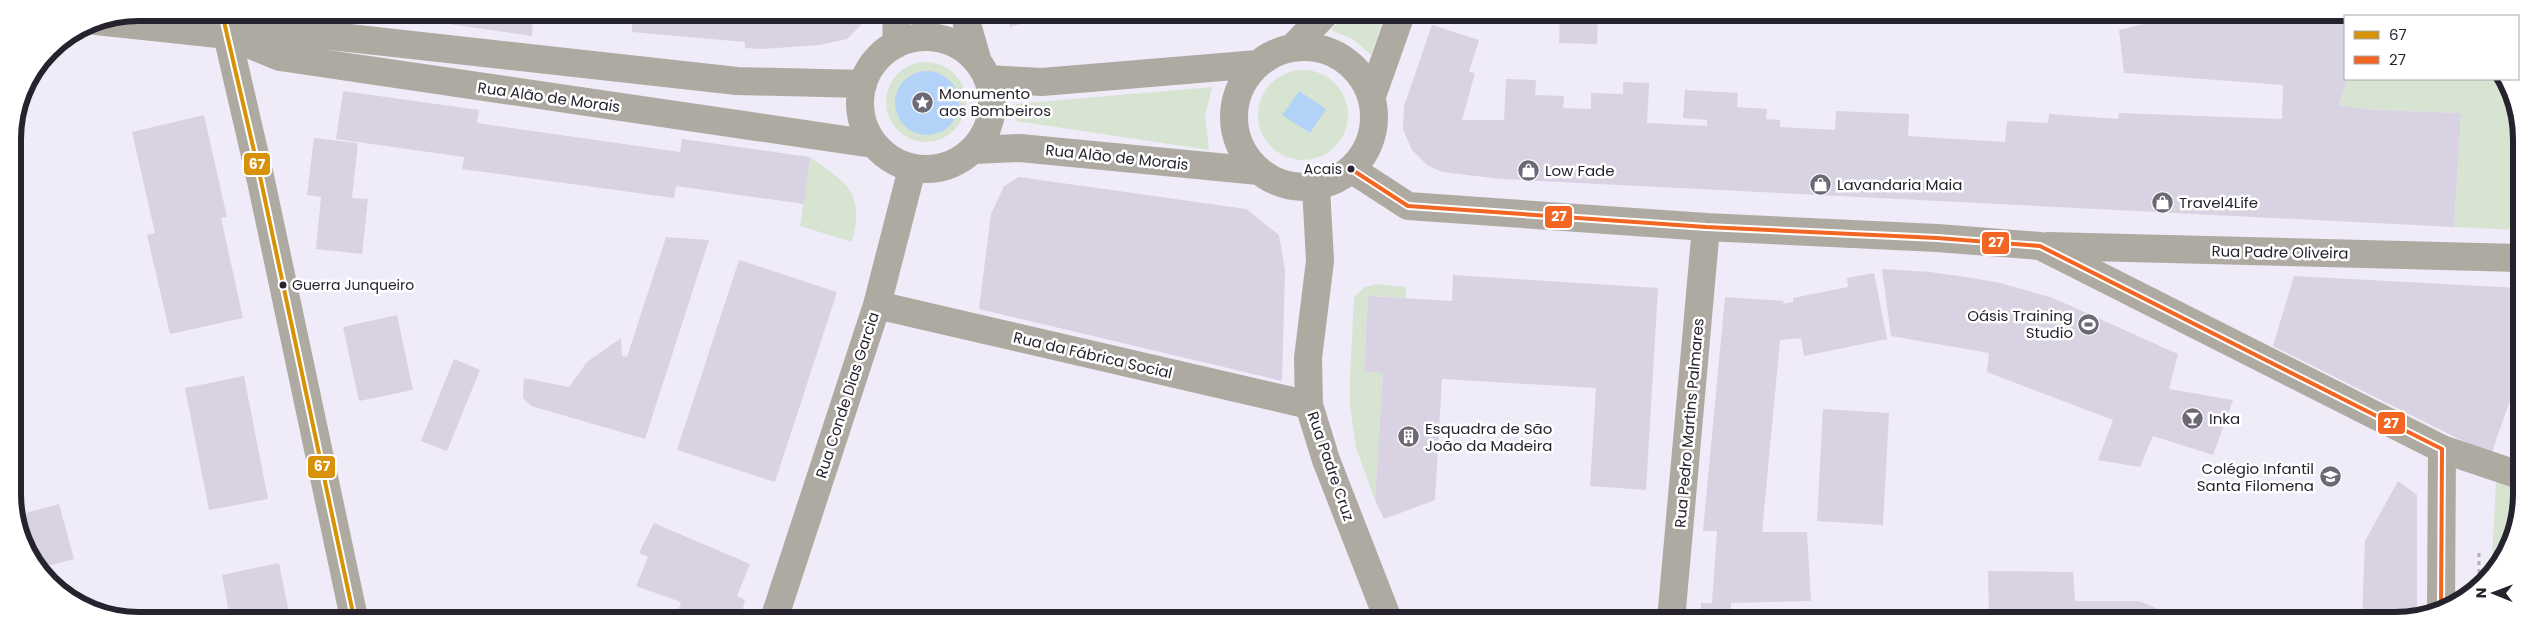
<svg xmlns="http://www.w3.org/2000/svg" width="2534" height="633" viewBox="0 0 2534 633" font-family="Poppins,sans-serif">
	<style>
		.green { fill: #d7e4d2 }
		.water { fill: #b2d3f7 }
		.building { fill: #d8d2e3 }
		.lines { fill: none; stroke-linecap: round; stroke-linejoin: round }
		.path { stroke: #b4b0ae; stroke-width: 3; stroke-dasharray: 4 4; stroke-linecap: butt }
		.minor { stroke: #aeaaa1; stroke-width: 28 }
		.bus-1-casing { stroke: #fff; stroke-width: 8 }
		.bus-2-casing { stroke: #fff; stroke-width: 8 }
		.bus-1 { stroke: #d89207; stroke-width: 4 }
		.bus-2 { stroke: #f26522; stroke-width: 4 }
		.bus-dot { fill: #26232e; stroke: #fff; stroke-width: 2 }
		.labels { text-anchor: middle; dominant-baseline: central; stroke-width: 5; stroke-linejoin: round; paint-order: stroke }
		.bus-label { font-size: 14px; fill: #26232e; stroke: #fff; text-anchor: end }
		.poi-label { font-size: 15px; fill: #26232e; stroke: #fff; text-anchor: start }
		.street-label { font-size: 15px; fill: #26232e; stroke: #fff }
		.rim { fill: none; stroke: #26232e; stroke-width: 6 }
		.line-badge { stroke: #fff; stroke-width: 2 }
		.badge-label { font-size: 14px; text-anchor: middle; font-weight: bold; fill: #fff }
	</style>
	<rect width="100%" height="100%" fill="#efebf8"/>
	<path class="green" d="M1119,14H1188L1122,22Z
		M1347,14H1385L1371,55L1354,40L1331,30Z
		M886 102a40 40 0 1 1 80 0a40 40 0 1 1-80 0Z
		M1258 115a45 45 0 1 1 90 0a45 45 0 1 1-90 0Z
		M2347,79H2500L2519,115V230L2454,227L2461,113L2376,110L2339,105Z
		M1212,87L1205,116L1209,150L1016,121V104Z
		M810,157C848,184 865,192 852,242L800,226Z
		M1377,284L1406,287V298L1368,296L1364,371L1383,373L1375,500L1356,448L1350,405V377L1354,297L1365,287Z
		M2496,481L2519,489V519L2503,559L2492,558Z"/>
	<path class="water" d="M895 103a32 32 0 1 1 64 0a32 32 0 1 1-64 0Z
		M1299,91L1326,109L1310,133L1282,115Z"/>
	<path class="building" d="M378,13H533L532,36L378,14Z
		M551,13H610V22L551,21Z
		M632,13H866L861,25L847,39L820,45L762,49L745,48V42L632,32Z
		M1006,13H1052V14L1010,27Z
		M1078,14H1096L1080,19Z
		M1560,14H1598L1597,44L1559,43Z
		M1891,14L1989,15L1987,22Z
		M2085,15H2107L2087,21Z
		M2181,15H2345L2347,79L2339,105L2375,110L2461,113L2454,227L1501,179L1442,172L1427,165L1412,150L1403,129L1404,106L1432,25L1479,40L1469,72L1475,73L1462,120H1504L1506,79L1536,80L1535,95L1564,96L1563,108L1591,109V93L1623,94V82L1649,83L1647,123L1707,126V120L1683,118L1685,90L1738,93L1737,107L1767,109L1766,119L1780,120V127L1835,130L1836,111L1909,114L1908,136L2005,142L2007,121L2048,123L2049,114L2118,119L2119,113L2282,119L2283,85L2124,73L2119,30Z
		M343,91L479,110L477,123L680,152L682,139L810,157L804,204L676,186L674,198L462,169L464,157L336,139Z
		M204,115L227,217L221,218L243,318L170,334L147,235L155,233L132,132Z
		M314,138L358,143L352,198L368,199L362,254L316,249L321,197L307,195Z
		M1019,177L1246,209L1279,235L1285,271L1282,381L979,309L991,214L1004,186Z
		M666,237L709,240L645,439L531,406L523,398L524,378L569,387L587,362L621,338L622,356L627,357Z
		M739,260L837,292L775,482L677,450Z
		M1882,269L1930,272L1966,277L2000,283L2053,298L2178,354L2169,389L2233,400L2213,455L2153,436L2140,467L2098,460L2113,420L1987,372L1989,353L1891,336Z
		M1874,273L1887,339L1804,356L1801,338L1780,340L1762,532H1807L1811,601L1731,603V620H1700L1701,603H1712L1717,531H1703L1725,297L1784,301L1783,304L1793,302V298L1848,287L1847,278Z
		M1453,275L1658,288L1646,490L1590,486L1596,388L1442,379L1435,500L1384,519L1375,500L1383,373L1364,372L1368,296L1452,301Z
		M2294,276L2519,288V374L2491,455L2273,346Z
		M397,315L413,390L359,401L343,327Z
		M454,359L480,370L447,451L421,441Z
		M244,376L268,499L209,510L185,388Z
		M1823,409L1889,413L1883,525L1817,521Z
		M2398,481L2417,495V617L2403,620H2362L2365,541Z
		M59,504L74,559L41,568L15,516Z
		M654,523L750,564L737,596L745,600L740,619H675L681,602L636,586L648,557L639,553Z
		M279,563L290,618H230L222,575Z
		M1988,571L2073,572L2075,601H2139L2185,620H1989Z"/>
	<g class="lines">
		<path class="path" d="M2479,553V575H2489
			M2479,575L2480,587"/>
		<path class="minor" d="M222,13L261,181L354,618
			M896,13L897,44
			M964,13L977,59
			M96,21L228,35L286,31L737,81L863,84
			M860 103a66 66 0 1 1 132 0a66 66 0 1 1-132 0Z
			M234,38L280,57L873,144
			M1234 117a70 70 0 1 1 140 0a70 70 0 1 1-140 0Z
			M1293,47L1325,14
			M988,79L1042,82L1258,64
			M1372,96L1401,14
			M974,150L1020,148L1259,171
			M1351,169L1408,206L1706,227L1937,238L2040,246L2442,449L2519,475
			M1316,187L1320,261L1308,358L1309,405L1326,460L1388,619
			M2048,246L2519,258
			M877,305L1309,405
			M2441,611L2442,449
			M774,619L877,305L912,169
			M1671,620L1706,227"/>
		<defs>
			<path id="bus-1" d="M222,13L261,181L354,618"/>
			<path id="bus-2" d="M1351,169L1408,206L1706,227L1937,238L2040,246L2442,449L2441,611"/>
		</defs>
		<use href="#bus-1" class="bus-1-casing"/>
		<use href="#bus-2" class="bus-2-casing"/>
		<use href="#bus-1" class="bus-1"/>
		<use href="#bus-2" class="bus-2"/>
	</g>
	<defs>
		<symbol id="sight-disc" viewBox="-11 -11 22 22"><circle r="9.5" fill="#6c6975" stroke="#fff"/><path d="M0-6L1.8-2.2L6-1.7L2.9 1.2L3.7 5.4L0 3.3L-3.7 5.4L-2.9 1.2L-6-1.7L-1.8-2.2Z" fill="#fff"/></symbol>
		<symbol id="shop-disc" viewBox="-11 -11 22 22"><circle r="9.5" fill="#6c6975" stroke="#fff"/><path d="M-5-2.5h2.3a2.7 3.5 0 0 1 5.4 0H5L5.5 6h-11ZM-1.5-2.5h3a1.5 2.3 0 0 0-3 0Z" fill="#fff"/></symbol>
		<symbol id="stadium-disc" viewBox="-11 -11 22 22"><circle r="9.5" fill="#6c6975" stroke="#fff"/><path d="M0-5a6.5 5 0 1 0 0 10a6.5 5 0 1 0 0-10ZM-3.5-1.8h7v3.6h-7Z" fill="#fff"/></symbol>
		<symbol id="bar-disc" viewBox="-11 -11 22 22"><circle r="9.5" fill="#6c6975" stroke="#fff"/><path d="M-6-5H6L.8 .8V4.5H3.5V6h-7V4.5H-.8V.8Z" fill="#fff"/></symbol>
		<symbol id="building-disc" viewBox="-11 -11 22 22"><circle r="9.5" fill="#6c6975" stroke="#fff"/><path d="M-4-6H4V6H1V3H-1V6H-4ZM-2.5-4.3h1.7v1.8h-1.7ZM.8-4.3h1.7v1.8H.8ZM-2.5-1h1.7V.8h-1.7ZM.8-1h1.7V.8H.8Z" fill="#fff"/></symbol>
		<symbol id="school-disc" viewBox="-11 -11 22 22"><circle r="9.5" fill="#6c6975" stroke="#fff"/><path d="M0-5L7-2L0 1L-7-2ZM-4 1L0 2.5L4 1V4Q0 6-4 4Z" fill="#fff"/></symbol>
	</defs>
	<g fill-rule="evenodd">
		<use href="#sight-disc" x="910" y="90" width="25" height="25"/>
		<use href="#shop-disc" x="1516" y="158" width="25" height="25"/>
		<use href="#shop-disc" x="1808" y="172" width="25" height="25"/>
		<use href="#shop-disc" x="2150" y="190" width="25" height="25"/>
		<use href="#stadium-disc" x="2076" y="312" width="25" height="25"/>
		<use href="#bar-disc" x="2180" y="406" width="25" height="25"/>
		<use href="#building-disc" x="1396" y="424" width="25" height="25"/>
		<use href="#school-disc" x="2318" y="464" width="25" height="25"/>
	</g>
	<g class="bus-dot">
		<circle cx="1351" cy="169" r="4.5"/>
		<circle cx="283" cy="285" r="4.5"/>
	</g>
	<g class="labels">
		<g class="bus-label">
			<text x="1342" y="169">Acais</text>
			<text x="292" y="285" text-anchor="start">Guerra Junqueiro</text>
		</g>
		<g class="poi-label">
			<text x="939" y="93">Monumento<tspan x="939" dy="17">aos Bombeiros</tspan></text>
			<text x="1545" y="170">Low Fade</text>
			<text x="1837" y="184">Lavandaria Maia</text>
			<text x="2179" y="202">Travel4Life</text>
			<text x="2073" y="315" text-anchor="end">Oásis Training<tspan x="2073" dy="17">Studio</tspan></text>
			<text x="2209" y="418">Inka</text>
			<text x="1425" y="428">Esquadra de São<tspan x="1425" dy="17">João da Madeira</tspan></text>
			<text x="2314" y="468" text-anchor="end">Colégio Infantil<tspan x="2314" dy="17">Santa Filomena</tspan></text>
		</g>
		<g class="street-label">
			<text transform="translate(549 97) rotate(8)">Rua Alão de Morais</text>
			<text transform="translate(1117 157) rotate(6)">Rua Alão de Morais</text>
			<text transform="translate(2280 252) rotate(1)">Rua Padre Oliveira</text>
			<text transform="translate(1093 355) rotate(13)">Rua da Fábrica Social</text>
			<text transform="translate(847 395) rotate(-72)">Rua Conde Dias Garcia</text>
			<text transform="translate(1689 423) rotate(-85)">Rua Pedro Martins Palmares</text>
			<text transform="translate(1331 466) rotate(71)">Rua Padre Cruz</text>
		</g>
	</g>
	<path d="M0 0H2534V633H0ZM139 21H2395A118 118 0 0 1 2513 139V494A118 118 0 0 1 2395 612H139A118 118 0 0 1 21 494V139A118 118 0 0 1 139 21Z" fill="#fff" fill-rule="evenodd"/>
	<path class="rim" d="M139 21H2395A118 118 0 0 1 2513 139V494A118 118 0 0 1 2395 612H139A118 118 0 0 1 21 494V139A118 118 0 0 1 139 21Z"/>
	<g class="line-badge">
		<rect x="243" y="152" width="28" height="24" rx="5" fill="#d89207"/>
		<rect x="1544" y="205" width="29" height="24" rx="5" fill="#f26522"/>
		<rect x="1981" y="231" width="29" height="24" rx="5" fill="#f26522"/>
		<rect x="2377" y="411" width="29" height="24" rx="5" fill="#f26522"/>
		<rect x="307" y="455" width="29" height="24" rx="5" fill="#d89207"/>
	</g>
	<g class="badge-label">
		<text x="257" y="169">67</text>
		<text x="1559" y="221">27</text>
		<text x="1996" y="247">27</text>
		<text x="2391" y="428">27</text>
		<text x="322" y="471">67</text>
	</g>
	<rect x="2344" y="15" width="175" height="65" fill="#ffffff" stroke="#a8a7ab"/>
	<rect x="2354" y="31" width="25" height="8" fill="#d89207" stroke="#a8a7ab"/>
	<text x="2389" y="40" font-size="15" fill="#26232e">67</text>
	<rect x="2354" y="56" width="25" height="8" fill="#f26522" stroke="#a8a7ab"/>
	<text x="2389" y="65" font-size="15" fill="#26232e">27</text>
	<g transform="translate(2494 593) rotate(271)" stroke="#ffffff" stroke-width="4" paint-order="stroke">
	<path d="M0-4L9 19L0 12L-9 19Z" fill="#26232e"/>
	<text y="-8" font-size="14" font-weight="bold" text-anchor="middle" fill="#26232e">N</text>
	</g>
</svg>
